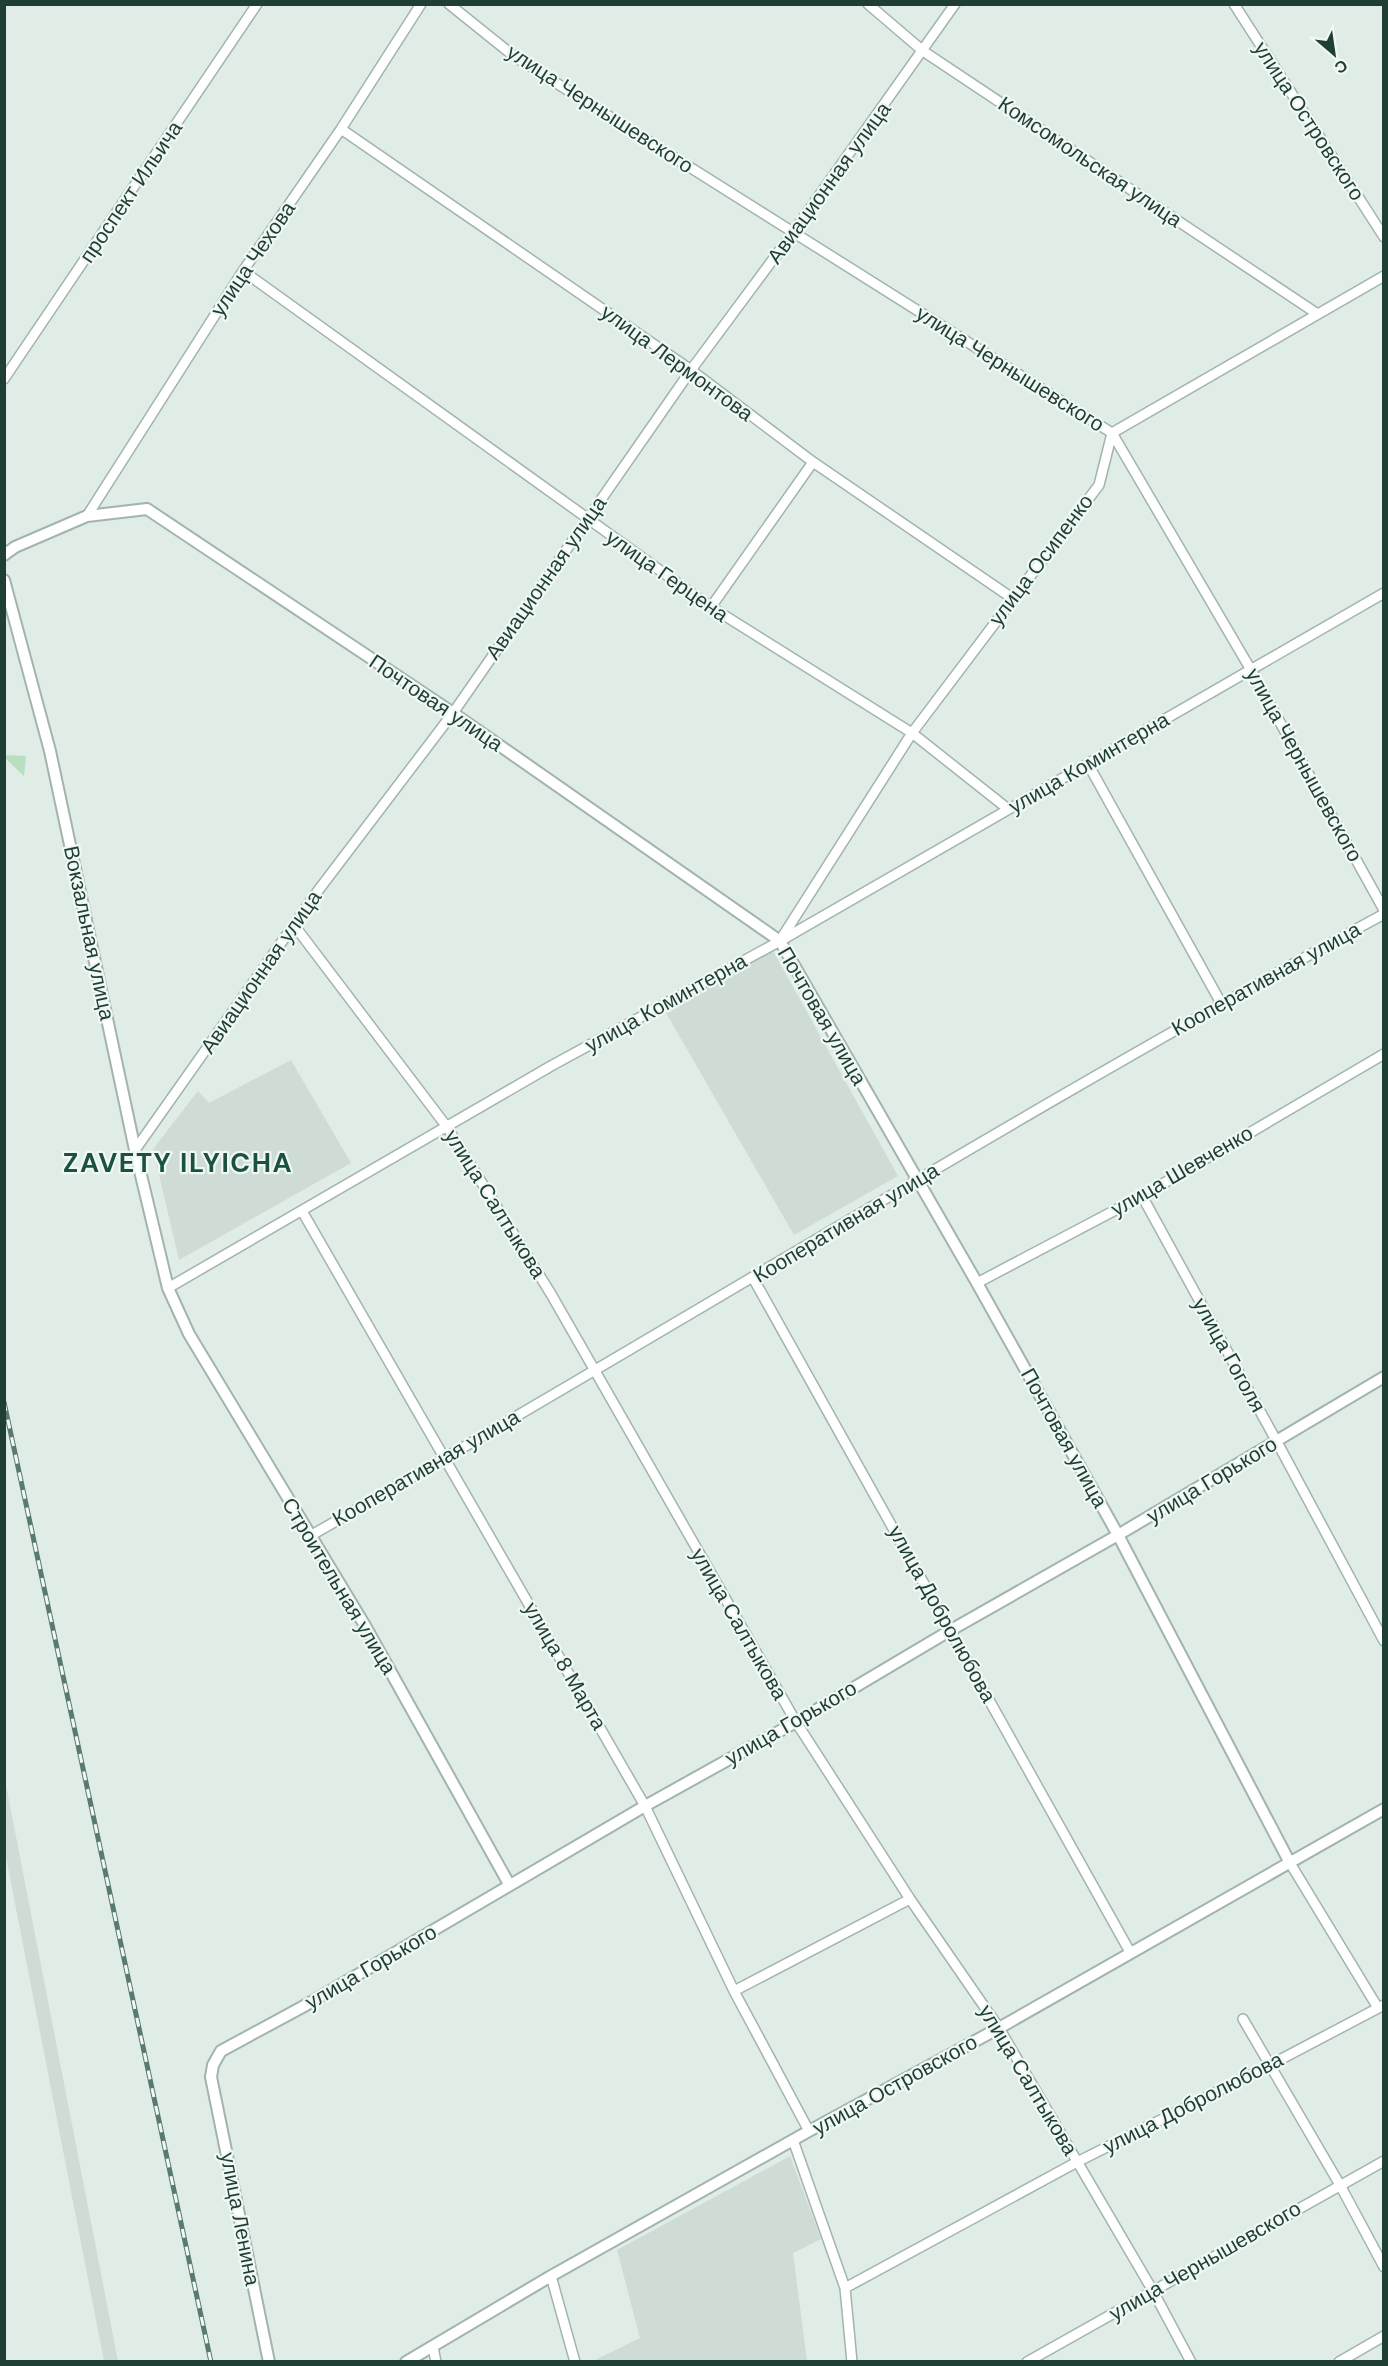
<svg xmlns="http://www.w3.org/2000/svg" width="1388" height="2366" viewBox="0 0 1388 2366" font-family="'DM Sans',sans-serif">
	<style>
		.built { fill: #cedcd5 }
		.green { fill: #b7dfc0 }
		.lines { fill: none; stroke-linecap: round; stroke-linejoin: round }
		.minor-casing { stroke: #a2b4ad; stroke-width: 12 }
		.tertiary-casing { stroke: #a2b4ad; stroke-width: 14 }
		.minor { stroke: #fff; stroke-width: 9 }
		.tertiary { stroke: #fff; stroke-width: 10 }
		.rail-casing { stroke: #597a70; stroke-width: 5 }
		.rail { stroke: #f0f8f4; stroke-width: 3; stroke-dasharray: 9; stroke-linecap: butt }
		.labels { text-anchor: middle; dominant-baseline: central; stroke-width: 4.5; stroke-linejoin: round; paint-order: stroke }
		.street-label { font-size: 21px; fill: #1f3e34; stroke: #f0f8f4 }
		.district-label { font-size: 27px; font-weight: bold; letter-spacing: 1.5px; fill: #1a5142; stroke: #f0f8f4 }
	</style>
	<rect width="100%" height="100%" fill="#e0ece6"/>
	<path class="built" d="M773,951L898,1176L794,1235L665,1011Z
		M291,1060L351,1163L179,1260L153,1149L198,1091L209,1103Z
		M5,1780L118,2361H104L5,1852Z
		M790,2156L821,2239L793,2253L807,2361H593L640,2338L617,2250Z"/>
	<path class="green" d="M4,755L26,756L24,776L5,758Z"/>
	<g class="lines">
		<defs>
			<path id="minor" d="M449,4L515,57L1112,433L1251,670L1384,910
				M868,4L923,51L1316,313
				M1234,4L1384,237
				M341,129L691,370L813,462L1012,598
				M243,271L711,607L912,733L1008,809
				M4,379L257,4
				M87,516L243,271L341,129L421,4
				M711,607L813,462
				M1088,764L1221,1003
				M294,925L447,1127L551,1294L796,1722L910,1899L999,2028L1153,2291L1191,2362
				M781,939L912,733L1099,485L1112,433L1384,276
				M135,1150L317,892L453,713L691,370L794,231L955,4
				M1142,1196L1277,1442L1384,1641
				M302,1211L645,1806L734,1991L809,2131
				M753,1278L1130,1952
				M977,1283L1142,1196L1384,1054
				M168,1288L551,1066L780,941L1384,593
				M310,1536C669,1331 1020,1112 1384,914
				M1290,1863L1378,2008
				M734,1991L910,1899
				M1243,2019L1340,2185L1384,2267
				M793,2140L845,2288L852,2362
				M551,2276L575,2362
				M845,2288L1077,2162L1270,2065L1384,2005
				M433,2347L436,2362
				M1027,2362L1384,2161
				M1339,2362L1384,2336"/>
			<path id="tertiary" d="M4,555L15,547L87,516L147,509L453,713L780,941L977,1283L1118,1535L1290,1863
				M4,580L50,751L135,1150L168,1288L189,1334L364,1624L509,1884
				M269,2362L211,2077L213,2065L221,2051L306,2005L645,1806L796,1722L951,1630L1118,1535L1384,1377
				M406,2362L551,2276L809,2131L999,2028L1384,1809"/>
		</defs>
		<use href="#minor" class="minor-casing"/>
		<use href="#tertiary" class="tertiary-casing"/>
		<use href="#minor" class="minor"/>
		<use href="#tertiary" class="tertiary"/>
		<defs>
			<path id="rail" d="M4,1402L211,2362"/>
		</defs>
		<use href="#rail" class="rail-casing"/>
		<use href="#rail" class="rail"/>
	</g>
	<g class="labels">
		<g class="street-label">
			<text transform="translate(600 109) rotate(33)">улица Чернышевского</text>
			<text transform="translate(1309 121) rotate(57)">улица Островского</text>
			<text transform="translate(1090 162) rotate(34)">Комсомольская улица</text>
			<text transform="translate(829 183) rotate(-54)">Авиационная улица</text>
			<text transform="translate(131 192) rotate(-56)">проспект Ильича</text>
			<text transform="translate(253 259) rotate(-56)">улица Чехова</text>
			<text transform="translate(677 363) rotate(36)">улица Лермонтова</text>
			<text transform="translate(1010 369) rotate(32)">улица Чернышевского</text>
			<text transform="translate(1041 560) rotate(-53)">улица Осипенко</text>
			<text transform="translate(667 576) rotate(35)">улица Герцена</text>
			<text transform="translate(546 578) rotate(-55)">Авиационная улица</text>
			<text transform="translate(436 703) rotate(34)">Почтовая улица</text>
			<text transform="translate(1089 763) rotate(-30)">улица Коминтерна</text>
			<text transform="translate(1304 765) rotate(61)">улица Чернышевского</text>
			<text transform="translate(89 933) rotate(78)">Вокзальная улица</text>
			<text transform="translate(261 972) rotate(-55)">Авиационная улица</text>
			<text transform="translate(1266 979) rotate(-29)">Кооперативная улица</text>
			<text transform="translate(666 1003) rotate(-29)">улица Коминтерна</text>
			<text transform="translate(822 1016) rotate(60)">Почтовая улица</text>
			<text transform="translate(1182 1171) rotate(-30)">улица Шевченко</text>
			<text transform="translate(495 1204) rotate(58)">улица Салтыкова</text>
			<text transform="translate(846 1223) rotate(-31)">Кооперативная улица</text>
			<text transform="translate(1229 1355) rotate(61)">улица Гоголя</text>
			<text transform="translate(1064 1438) rotate(61)">Почтовая улица</text>
			<text transform="translate(426 1468) rotate(-30)">Кооперативная улица</text>
			<text transform="translate(1212 1480) rotate(-31)">улица Горького</text>
			<text transform="translate(339 1586) rotate(59)">Строительная улица</text>
			<text transform="translate(942 1614) rotate(61)">улица Добролюбова</text>
			<text transform="translate(739 1624) rotate(60)">улица Салтыкова</text>
			<text transform="translate(565 1666) rotate(60)">улица 8 Марта</text>
			<text transform="translate(791 1723) rotate(-30)">улица Горького</text>
			<text transform="translate(371 1967) rotate(-30)">улица Горького</text>
			<text transform="translate(1028 2080) rotate(59)">улица Салтыкова</text>
			<text transform="translate(895 2085) rotate(-29)">улица Островского</text>
			<text transform="translate(1193 2103) rotate(-27)">улица Добролюбова</text>
			<text transform="translate(240 2219) rotate(79)">улица Ленина</text>
			<text transform="translate(1205 2261) rotate(-30)">улица Чернышевского</text>
		</g>
		<g class="district-label">
			<text x="178" y="1162">ZAVETY ILYICHA</text>
		</g>
	</g>
	<rect width="1388" height="2366" fill="none" stroke="#1f3e34" stroke-width="12"/>
	<g transform="translate(1334 54) rotate(151)" stroke="#f0f8f4" stroke-width="4.5" paint-order="stroke">
	<path d="M0-4.5L10 22L0 15L-10 22Z" fill="#1f3e34"/>
	<text y="-9" font-size="16" font-weight="bold" text-anchor="middle" fill="#1f3e34">С</text>
	</g>
</svg>
